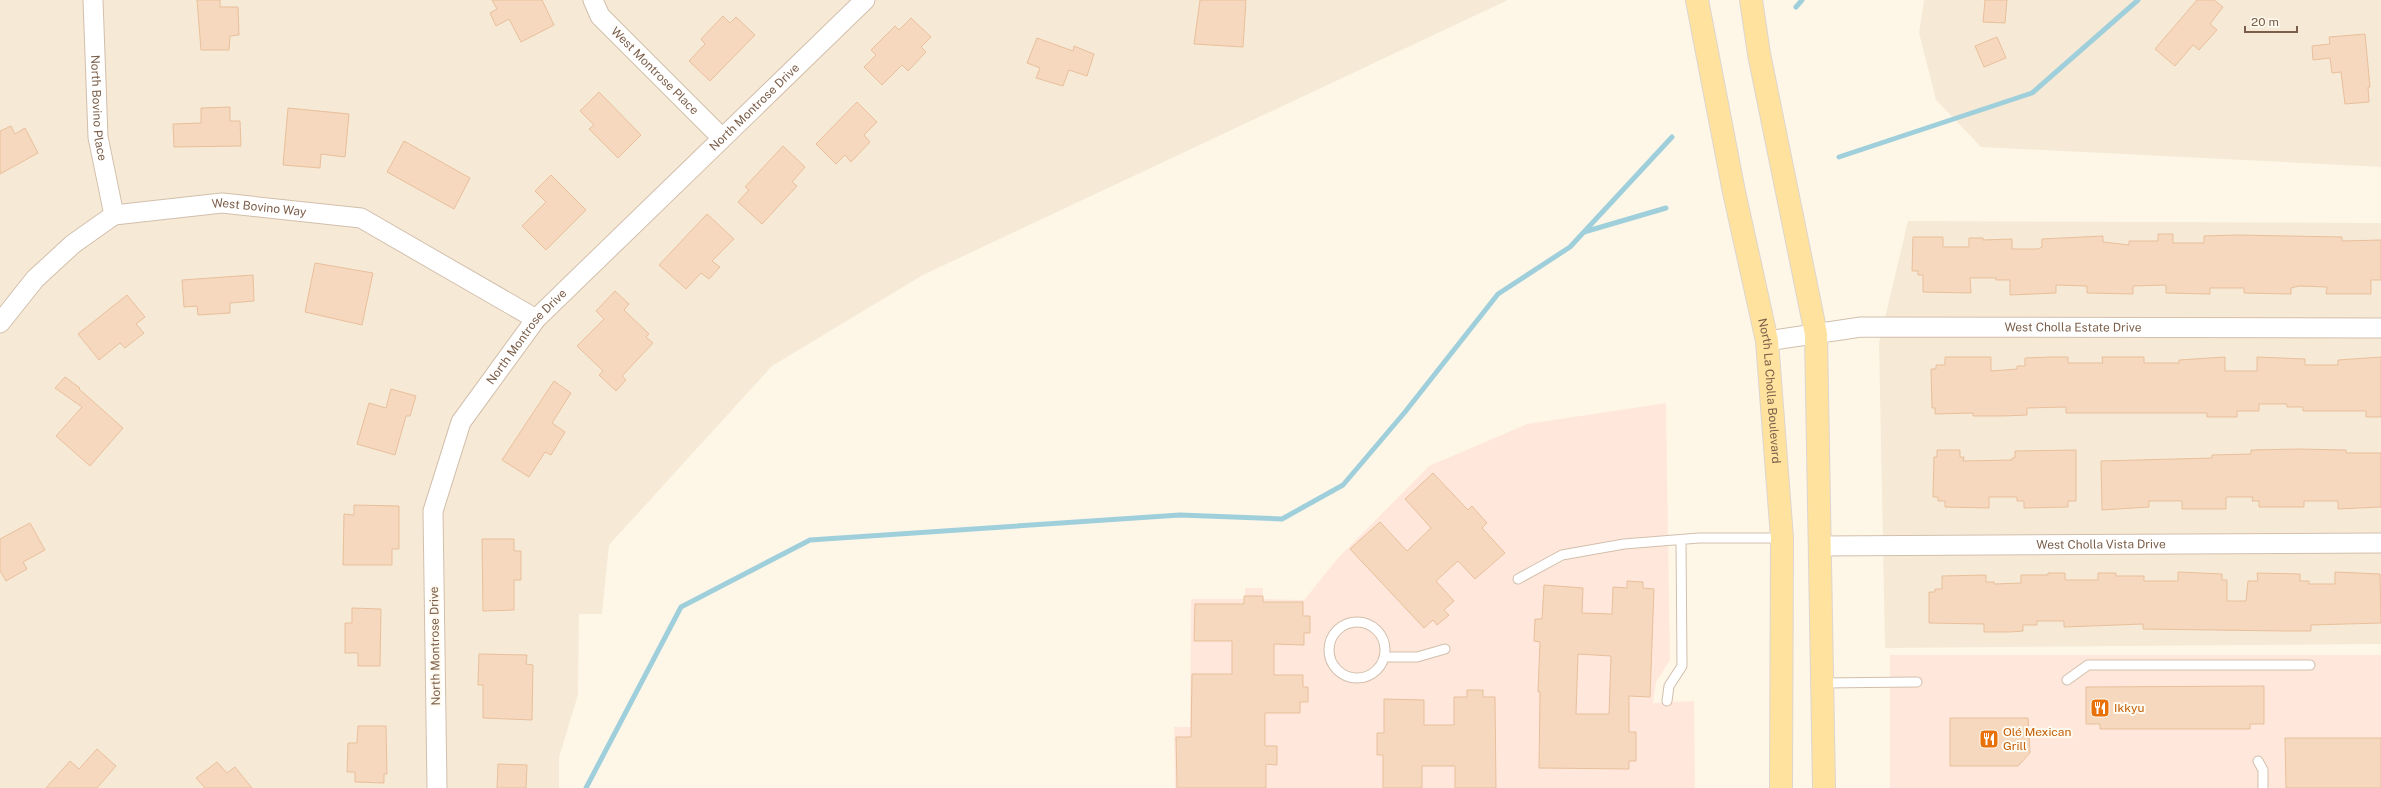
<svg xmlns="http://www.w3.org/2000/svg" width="2381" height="788" viewBox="0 0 2381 788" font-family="'Public Sans',sans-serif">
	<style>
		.residential { fill: #f6ead6 }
		.commercial { fill: #ffe8db }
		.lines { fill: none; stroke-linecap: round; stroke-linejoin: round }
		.stream { stroke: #a0cfdc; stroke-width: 5 }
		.building { fill: #f5d8bd; stroke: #e9bf9c; fill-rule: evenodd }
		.service-casing { stroke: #d2bfac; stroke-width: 11 }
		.minor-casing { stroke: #d2bfac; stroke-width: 21 }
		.primary-casing { stroke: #ddd5d0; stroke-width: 24 }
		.service { stroke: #fff; stroke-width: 9 }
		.minor { stroke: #fff; stroke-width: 19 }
		.primary { stroke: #ffe29e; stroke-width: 22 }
		.labels { text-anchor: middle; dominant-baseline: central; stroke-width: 4; stroke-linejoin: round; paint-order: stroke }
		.street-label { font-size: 12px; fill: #7b5e49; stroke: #fffaf0 }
		.food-label { font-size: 12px; fill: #c56008; stroke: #fffaf0; text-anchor: start }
	</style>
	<rect width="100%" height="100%" fill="#fef7e8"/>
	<path class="residential" d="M0,0H1508L923,275L772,366L609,545L602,614H579L578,695L559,757V788H0Z
		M1924,0H2381V167L1981,147L1936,100L1919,33Z
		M1908,221L2381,223V644L1885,648L1879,343Z"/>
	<path class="commercial" d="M1666,403L1670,660L1656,682L1653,703L1694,701L1695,788H1175L1174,727H1190L1191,599H1245V588H1263V599L1304,600L1338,558L1429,466L1527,424Z
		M1890,655H2381V788H1890Z"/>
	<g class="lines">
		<path class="stream" d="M1796,7L1802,0
			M1839,157L2032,93L2138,0
			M1584,232L1666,208
			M586,788L681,607L810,540L1180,515L1282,519L1343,485L1405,412L1498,294L1570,247L1672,137"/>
	</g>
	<path class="building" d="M197,0H220V7H238L239,35L230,36L229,50H201Z
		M492,0H542L554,25L521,42L509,19L496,26L490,13L497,9Z
		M1200,0H1246L1243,47L1194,44Z
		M1985,0H2007L2005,23L1983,22Z
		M2197,0H2214L2223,7L2210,24L2217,30L2199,50L2193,45L2175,66L2155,49Z
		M723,16L730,23L736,17L755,35L710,81L689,61L705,44L701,39Z
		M911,18L931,37L921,47L926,52L908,71L902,65L882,85L864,67L876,55L871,50L895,26L899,30Z
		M2365,34L2370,87H2368L2369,102L2345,104L2341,72L2332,73L2330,58L2313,60L2312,46L2330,44L2329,37Z
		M1997,37L2006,58L1984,67L1975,46Z
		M1037,38L1073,51L1074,46L1094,54L1087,76L1069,70L1063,86L1036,78L1040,68L1027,63Z
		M599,92L641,135L618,158L589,129L594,125L580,111Z
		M857,102L877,122L864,135L870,142L851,162L845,155L836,164L816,144Z
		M230,107V121H240L241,146L174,147L173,124L201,123V108Z
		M288,108L349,114L345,157L321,154L320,168L283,165Z
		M11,126L15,134L25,128L38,153L0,174V131Z
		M404,141L470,178L454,209L387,172Z
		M783,146L805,167L792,182L797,186L762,224L738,202L749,190L745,187Z
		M551,175L586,210L546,250L522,226L546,202L535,191Z
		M707,214L734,239L712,261L720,267L709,279L701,273L686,289L659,265Z
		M2158,234H2173V243H2204V236L2236,235L2342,237V241L2381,240V280H2371V294H2326L2327,287L2299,286L2291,288V294L2244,293V288H2210V294L2166,293V285L2133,286V294L2087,293V286L2056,285V293L2010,295V280H1996V278H1970L1971,293L1923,292V275H1918V271H1912L1913,237H1943V247H1969V238H1983V240L2012,239V249H2038L2042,247V239L2103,236V242L2129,245V241H2158Z
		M315,263L373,273L362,325L305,312Z
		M253,275L254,301L230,303V313L198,315L197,306L184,307L182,280Z
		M615,291L629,304L624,310L649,334L646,337L653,343L622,376L626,380L616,391L599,375L603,371L577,346L604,319L596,311Z
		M127,295L145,317L136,324L144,333L125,348L120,343L99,360L78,334Z
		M1945,357H1991V371L2017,369V366H2025V358L2051,357H2068V363H2103L2102,357H2144V363H2179V360L2225,357V371H2257V357L2305,359V365H2338V360L2381,357V417H2366V411H2303V407H2287V404H2259V411H2237V417H2207V413H2066V407L2027,408V415L2003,416H1973V413L1935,414V408H1932L1931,369H1936V365H1945Z
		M65,377L80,388L79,389L123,428L90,466L56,436L82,407L55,388Z
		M554,381L571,393L552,423L565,432L551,455L545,452L529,477L502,460Z
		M391,389L416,396L410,416H406L395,455L357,444L369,403L386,408Z
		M2298,449L2346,450V453H2381V507L2338,509V501H2304V507H2259V501H2252L2253,497H2226V509H2182V501H2149V507L2102,510L2101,461L2212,458V455L2251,454V450Z
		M1937,450H1960V457H1964L1963,461L2012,460V458H2015V451L2076,450V501H2068V507L2024,508V501H2017V497H1989V508L1945,507V501H1938V497H1933L1934,457H1937Z
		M1433,473L1468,510L1472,506L1487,523L1482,528L1505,553L1475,579L1458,561L1436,581L1454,601L1444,610L1449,615L1437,625L1433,620L1424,628L1350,549L1380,522L1407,551L1431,528L1405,499Z
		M354,505L399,506V549H392V565H343L344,514L354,515Z
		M30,523L45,550L23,562L27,569L6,581L0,571V539Z
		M482,539H514V551H521V580H514V610L483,611Z
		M2178,572L2222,574V580H2227V601H2246L2248,581H2258L2257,573L2300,574V581H2309V584H2335V572L2380,574L2381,623L2311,625V631H2286L2143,629V624L2064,627V621H2037V625H2023V631L2010,632H1984V624L1929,623V592H1935V589H1942V576L1986,575V582H1994V584L2021,583V575H2048V573H2065V580H2098V573H2116V576H2144V581H2178Z
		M1627,581L1643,582V588L1654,589L1650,697L1629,696V732H1636V761H1629V769L1539,768L1540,692H1538L1540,642L1534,641L1535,619H1542L1544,585L1583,588L1582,613L1612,614L1613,587L1627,588ZM1578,654L1611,656L1609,714H1576Z
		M1244,596H1263V602H1303V616H1310V633H1304V645L1274,644V675H1303V687H1308V702H1300V713H1265V746H1277V765L1266,764V788H1177L1176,737H1191L1192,674H1232V641H1194L1195,604H1244Z
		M352,608L381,609L380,666H358V653H345V623H352Z
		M479,654L527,655L526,664L533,665L532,720L483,718V685H478Z
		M2264,686V724H2250V729H2100V724H2086V687Z
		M1467,690H1483V697H1495L1496,788H1455V766H1422V788H1383V755H1377V733H1384V699L1424,700V725H1454V697H1467Z
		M1950,718H2028L2030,753L2018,766H1950Z
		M358,726H386L387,774H384V783L355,782V772H347L348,743H357Z
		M2285,738H2381V788H2286Z
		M97,749L116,766L97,788H46L70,761L79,769Z
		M217,762L227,773L235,767L252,788H205L196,778Z
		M498,764L527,765L526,788H497Z"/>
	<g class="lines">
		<defs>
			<path id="service" d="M1518,579L1562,555L1624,544L1699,538H1782
				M1329 650a28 28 0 1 1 56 0a28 28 0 1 1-56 0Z
				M1385,657H1417L1445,649
				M2067,680L2088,665H2310
				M1822,683L1917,682
				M1667,701L1669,686L1682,666L1681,540
				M2258,761L2263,770V788"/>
			<g id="minor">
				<path id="s1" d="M93,0L98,137L114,215"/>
				<path id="s2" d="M593,0L600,16L722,138"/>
				<path id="s3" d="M0,323L35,279L73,244L114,215L222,203L361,218L536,319"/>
				<path id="s4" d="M1767,341L1861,327L2381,328"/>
				<path id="s5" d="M1821,546L2381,543"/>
				<path id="s6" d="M437,788L433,511L461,422L536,319L865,0"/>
			</g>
			<g id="primary">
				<path id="s7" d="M1697,0L1734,192L1767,341L1782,538L1781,788"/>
				<path d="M1751,0L1759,54L1816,334L1824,788"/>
			</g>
		</defs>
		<use href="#service" class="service-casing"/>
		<use href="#minor" class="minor-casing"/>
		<use href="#primary" class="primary-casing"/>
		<use href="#service" class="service"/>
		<use href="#minor" class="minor"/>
		<use href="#primary" class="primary"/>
	</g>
	<defs>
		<symbol id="restaurant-square" viewBox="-11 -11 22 22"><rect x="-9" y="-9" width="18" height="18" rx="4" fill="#e8710a" stroke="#fffaf0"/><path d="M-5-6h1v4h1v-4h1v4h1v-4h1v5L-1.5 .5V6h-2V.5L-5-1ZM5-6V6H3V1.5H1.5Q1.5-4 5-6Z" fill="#fff"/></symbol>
	</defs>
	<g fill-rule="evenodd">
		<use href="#restaurant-square" x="2089" y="697" width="22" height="22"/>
		<use href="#restaurant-square" x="1978" y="728" width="22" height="22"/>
	</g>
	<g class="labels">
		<g class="street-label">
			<text stroke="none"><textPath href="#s2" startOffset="95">West Montrose Place</textPath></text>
			<text stroke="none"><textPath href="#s6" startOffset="802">North Montrose Drive</textPath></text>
			<text stroke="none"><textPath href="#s1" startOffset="108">North Bovino Place</textPath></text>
			<text stroke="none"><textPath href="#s3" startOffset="304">West Bovino Way</textPath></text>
			<text stroke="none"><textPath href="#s4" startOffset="307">West Cholla Estate Drive</textPath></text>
			<text stroke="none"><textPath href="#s6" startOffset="478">North Montrose Drive</textPath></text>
			<text stroke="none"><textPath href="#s7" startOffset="398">North La Cholla Boulevard</textPath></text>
			<text stroke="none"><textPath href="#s5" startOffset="280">West Cholla Vista Drive</textPath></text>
			<text transform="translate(435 646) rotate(-91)">North Montrose Drive</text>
		</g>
		<g class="food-label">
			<text x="2114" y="708">Ikkyu</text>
			<text x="2003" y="732">Olé Mexican<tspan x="2003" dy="14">Grill</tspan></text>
		</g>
	</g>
	<path d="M2245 26v6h52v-6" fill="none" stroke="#7b5e49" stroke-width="2"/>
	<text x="2251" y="26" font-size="12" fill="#7b5e49" stroke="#fffaf0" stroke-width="3" paint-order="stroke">20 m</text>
</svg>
